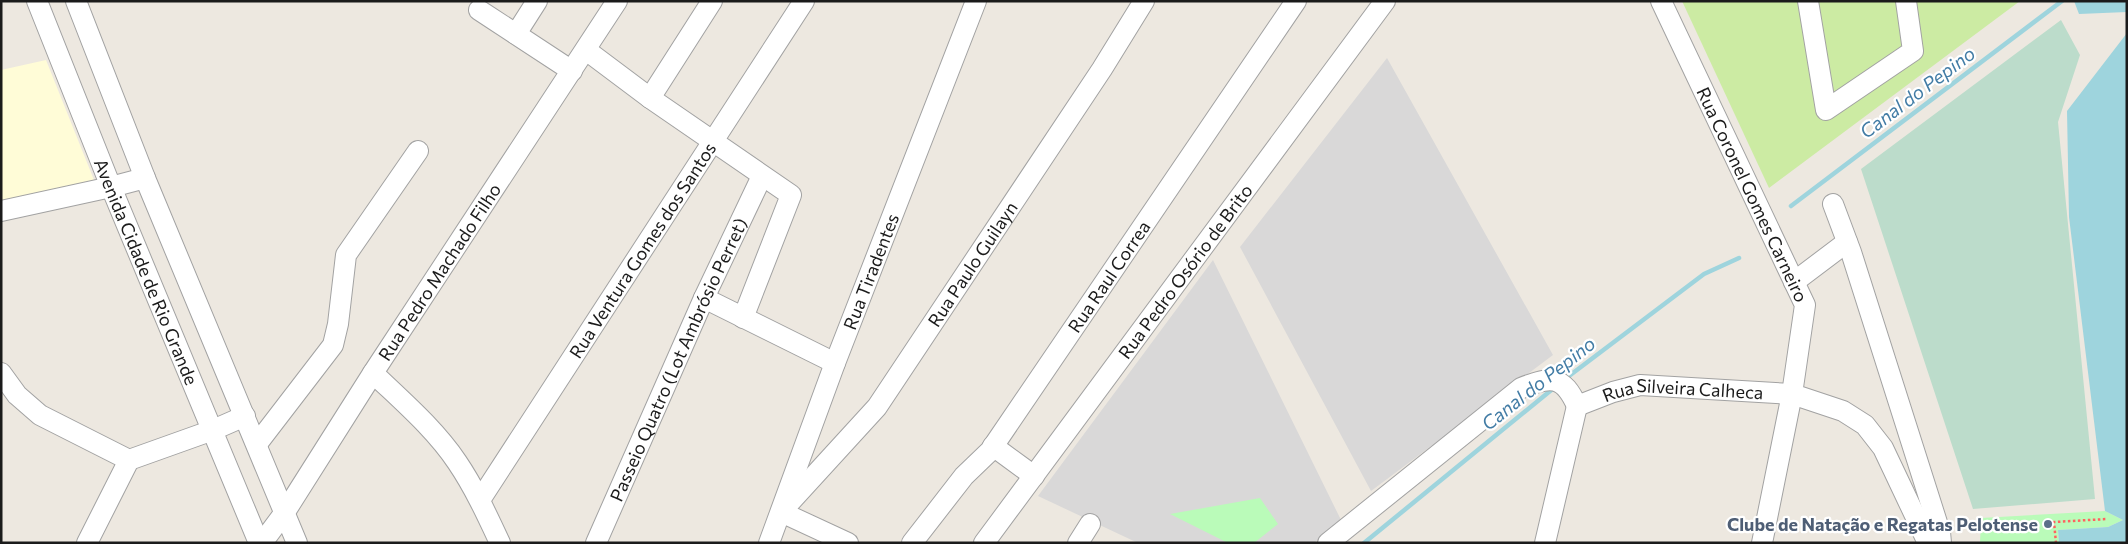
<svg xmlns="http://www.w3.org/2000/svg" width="2128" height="544" viewBox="0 0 2128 544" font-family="Commissioner,sans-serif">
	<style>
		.residential { fill: #d9d8d8 }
		.education { fill: #fffcd7 }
		.grass { fill: #cceba3 }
		.wetland { fill: #bcdccb }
		.park { fill: #bafbb9 }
		.water { fill: #9ed4dd }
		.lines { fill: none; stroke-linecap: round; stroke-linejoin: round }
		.stream { stroke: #9ed4dd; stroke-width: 4.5 }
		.minor-casing { stroke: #a2a2a2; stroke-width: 22 }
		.path { stroke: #ff625f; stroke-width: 2.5; stroke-dasharray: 2.5 2.5; stroke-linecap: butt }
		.minor { stroke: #fff; stroke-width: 20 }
		.service-dot { fill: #5c6f8a; stroke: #fff; stroke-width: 2 }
		.labels { text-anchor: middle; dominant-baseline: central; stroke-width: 4.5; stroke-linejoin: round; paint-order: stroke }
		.street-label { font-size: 18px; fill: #1b1b1b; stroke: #fff }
		.service-label { font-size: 18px; font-weight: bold; fill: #4e5e75; stroke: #fff; text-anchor: end }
		.water-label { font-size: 19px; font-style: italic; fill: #427ca5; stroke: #fff }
	</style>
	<rect width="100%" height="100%" fill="#ede8e0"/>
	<path class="residential" d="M1387,58L1553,355L1371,491L1240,247Z
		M1213,260L1341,520L1314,543H1138L1038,496Z"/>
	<path class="education" d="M46,60L94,180L1,201V70Z"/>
	<path class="grass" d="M1682,1H2020L1769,188Z"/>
	<path class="wetland" d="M2061,20L2080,55L2058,122L2095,499L1973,509L1861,169Z"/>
	<path class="park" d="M1260,498L1278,524L1254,543H1228L1170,514Z
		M2105,511L2123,520L2108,527L2058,530L2059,543H1980L1981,518Z"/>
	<path class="water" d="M2074,1H2127V12L2079,14Z
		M2127,33V543H2059L2058,530L2108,527L2123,520L2105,511L2069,217L2067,111Z"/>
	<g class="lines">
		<path class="stream" d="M1791,206L2062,1
			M1565,379L1704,274L1739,258
			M1364,543L1555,387"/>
		<defs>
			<g id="minor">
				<path id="s1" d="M37,1L111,187L259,543"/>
				<path d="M76,1L145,178L297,543"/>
				<path id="s2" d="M1661,1L1805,305L1792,394L1762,543"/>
				<path d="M1808,1L1826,110L1913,51L1906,1"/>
				<path d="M479,10L572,71"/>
				<path d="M516,34L537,1"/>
				<path d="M586,50L650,98L791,195L743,318"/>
				<path d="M650,98L712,1"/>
				<path d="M1833,204L1851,252L1940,532L1941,543"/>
				<path d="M1,211L111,187L145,178"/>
				<path d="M1794,282L1847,242"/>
				<path d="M704,298L835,363"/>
				<path d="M1,373L17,395L40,415L129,460"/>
				<path d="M373,373C402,401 434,428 457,462C474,487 487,515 500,543"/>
				<path id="s3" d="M1577,406L1613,392L1640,385L1792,394L1843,411L1865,425L1883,448L1928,543"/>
				<path d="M257,444L333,345L338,324L346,255L418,151"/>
				<path d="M993,446L1034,476"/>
				<path id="s4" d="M480,500L804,1"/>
				<path d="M87,543L129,460L213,430L245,416"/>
				<path id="s5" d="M262,543L285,512L373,373L617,1"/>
				<path id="s6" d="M596,543L704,298L762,176"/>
				<path id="s7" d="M769,543L835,363L976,1"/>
				<path id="s8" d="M848,543L781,512L877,407L1102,69L1144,1"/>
				<path id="s9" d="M912,543L964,476L990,451L1296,1"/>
				<path id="s10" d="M984,543L1385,1"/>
				<path d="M1078,543L1090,524"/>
				<path d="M1328,543L1521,388C1551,376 1563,375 1577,406"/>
				<path d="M1545,543L1577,406"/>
			</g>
		</defs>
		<use href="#minor" class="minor-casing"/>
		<path class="path" d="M2056,543L2054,522L2107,519"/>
		<use href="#minor" class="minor"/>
	</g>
	<circle class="service-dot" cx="2048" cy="524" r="5"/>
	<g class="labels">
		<g class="street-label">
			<text stroke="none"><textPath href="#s2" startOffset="214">Rua Coronel Gomes Carneiro</textPath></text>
			<text stroke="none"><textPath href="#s4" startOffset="298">Rua Ventura Gomes dos Santos</textPath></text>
			<text stroke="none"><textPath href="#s8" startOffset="388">Rua Paulo Guilayn</textPath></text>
			<text stroke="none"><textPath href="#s7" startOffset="290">Rua Tiradentes</textPath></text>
			<text stroke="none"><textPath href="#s1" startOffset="292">Avenida Cidade de Rio Grande</textPath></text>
			<text stroke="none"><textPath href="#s5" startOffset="324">Rua Pedro Machado Filho</textPath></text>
			<text stroke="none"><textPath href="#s10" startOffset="338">Rua Pedro Osório de Brito</textPath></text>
			<text stroke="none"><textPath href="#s9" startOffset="332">Rua Raul Correa</textPath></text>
			<text stroke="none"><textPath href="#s6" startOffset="201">Passeio Quatro (Lot Ambrósio Perret)</textPath></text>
			<text stroke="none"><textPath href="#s3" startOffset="109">Rua Silveira Calheca</textPath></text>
		</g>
		<g class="service-label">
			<text x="2038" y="524">Clube de Natação e Regatas Pelotense</text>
		</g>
		<g class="water-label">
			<text transform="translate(1917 92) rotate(-37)">Canal do Pepino</text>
			<text transform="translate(1538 383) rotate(-38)">Canal do Pepino</text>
		</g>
	</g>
	<rect width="2128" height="544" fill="none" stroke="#1b1b1b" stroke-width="5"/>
</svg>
